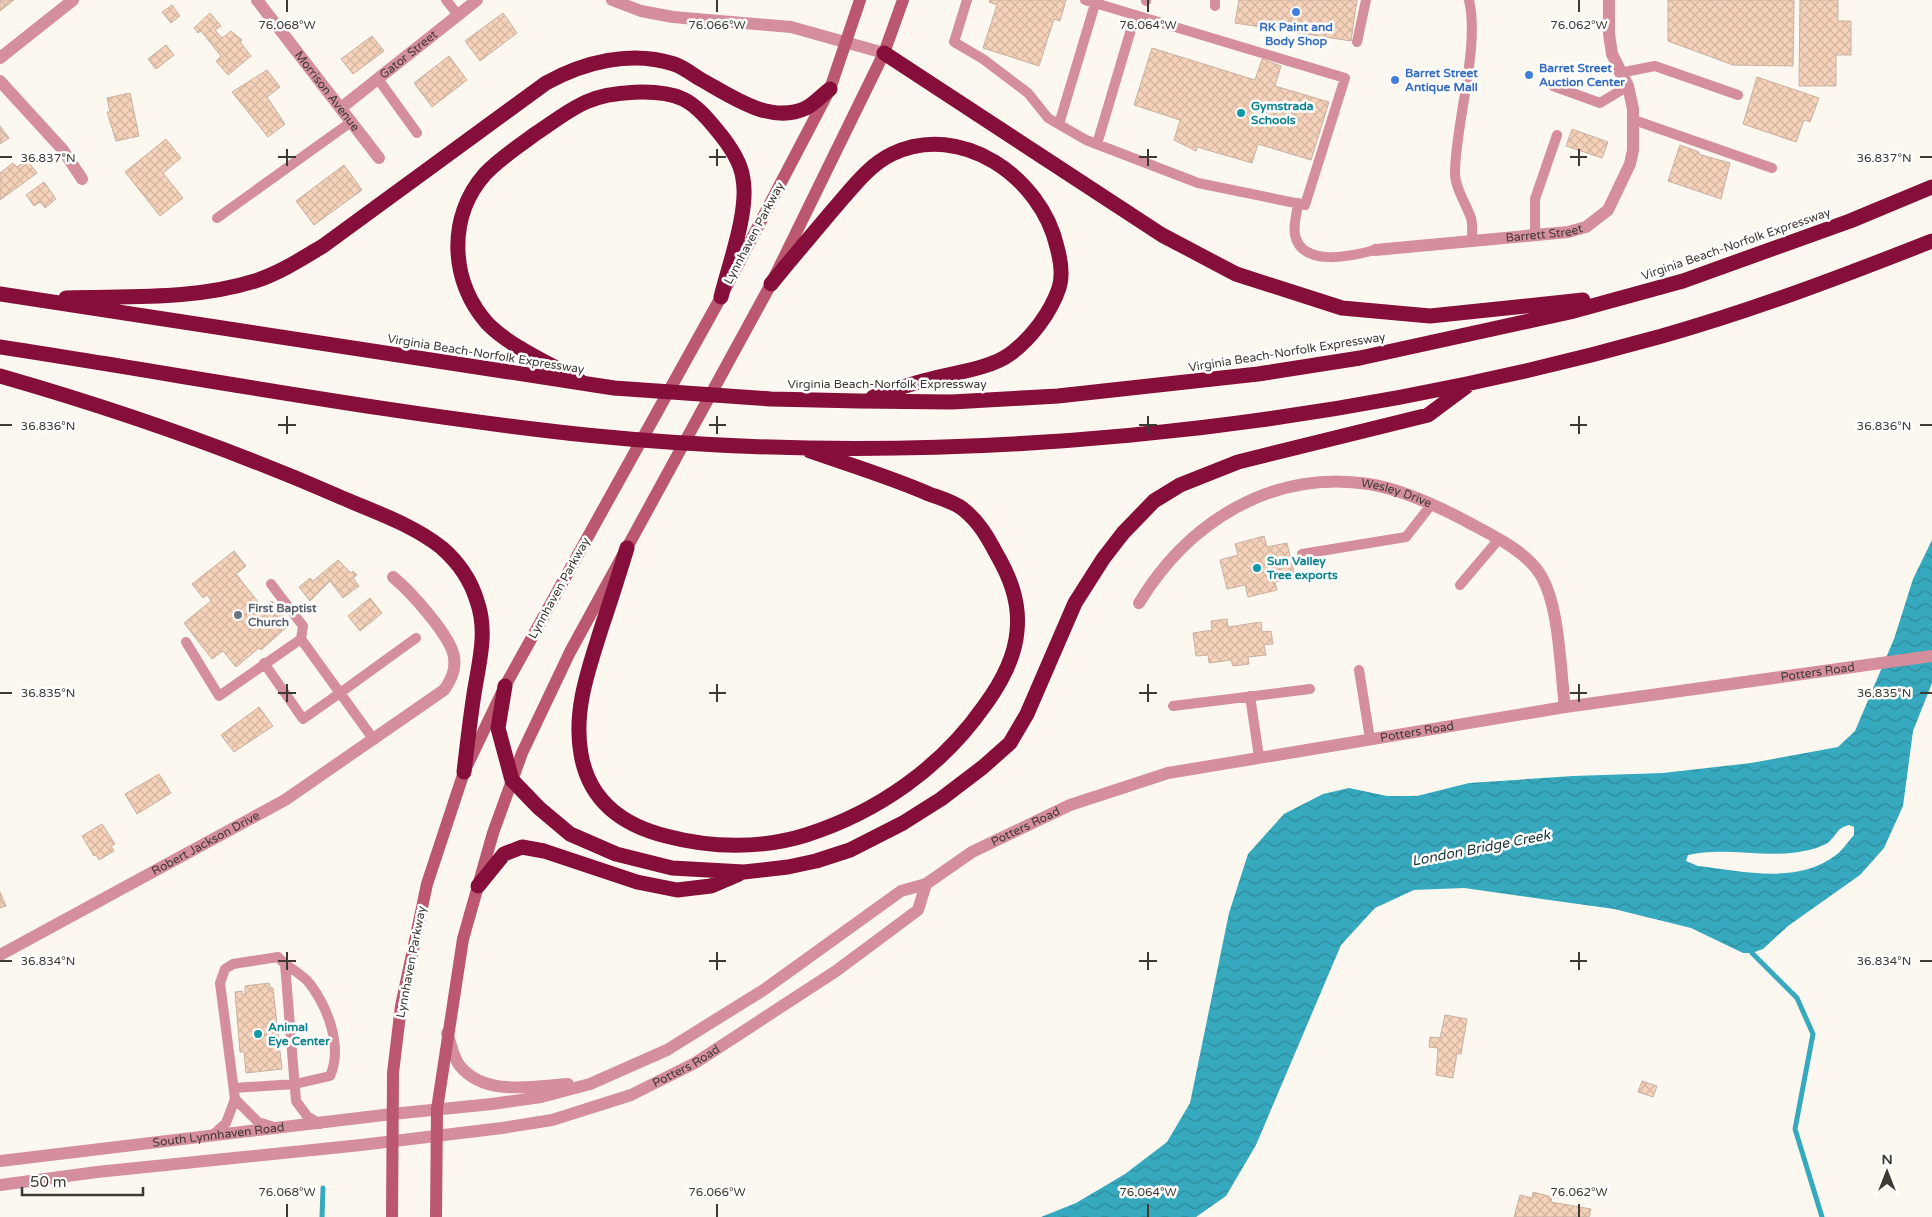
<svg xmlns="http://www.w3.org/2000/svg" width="1932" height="1217" viewBox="0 0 1932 1217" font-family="'Varela Round',sans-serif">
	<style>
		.water { fill: url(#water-waves); fill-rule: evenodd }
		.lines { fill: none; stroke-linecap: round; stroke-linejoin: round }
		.stream { stroke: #36a9be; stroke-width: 5 }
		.building { fill: url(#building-cross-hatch); stroke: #c7b1a3 }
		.service { stroke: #d48e9c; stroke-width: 10 }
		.minor { stroke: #d48e9c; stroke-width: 12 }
		.tertiary { stroke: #d48e9c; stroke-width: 12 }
		.secondary { stroke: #bb5870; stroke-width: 12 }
		.motorway { stroke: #860e3b; stroke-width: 15 }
		.ticks { fill: none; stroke: #3f3a31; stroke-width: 2 }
		.shop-dot { fill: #3f7fe0; stroke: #fff; stroke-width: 2 }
		.culture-dot { fill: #0f9aa8; stroke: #fff; stroke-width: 2 }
		.worship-dot { fill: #6b7280; stroke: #fff; stroke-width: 2 }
		.labels { text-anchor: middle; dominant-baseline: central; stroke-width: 5; stroke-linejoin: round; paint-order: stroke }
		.shop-label { font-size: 12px; font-weight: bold; fill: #366cbe; stroke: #fff; text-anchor: start }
		.street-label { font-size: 12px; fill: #3f3a31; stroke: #fff }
		.culture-label { font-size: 12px; font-weight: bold; fill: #0d838f; stroke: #fff; text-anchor: start }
		.worship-label { font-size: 12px; font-weight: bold; fill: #5b616d; stroke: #fff; text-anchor: start }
		.water-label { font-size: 14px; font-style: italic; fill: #1a3338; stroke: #fff }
		.ticks-label { font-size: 12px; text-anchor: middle; fill: #3f3a31; stroke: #fff; stroke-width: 5; stroke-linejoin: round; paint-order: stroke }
	</style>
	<defs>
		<pattern id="water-waves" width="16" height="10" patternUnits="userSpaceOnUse" patternTransform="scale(1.25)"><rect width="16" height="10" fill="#36a9be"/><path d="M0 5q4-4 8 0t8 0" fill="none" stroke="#2f8b9b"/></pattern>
		<pattern id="building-cross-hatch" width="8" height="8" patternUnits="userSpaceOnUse" patternTransform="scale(1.25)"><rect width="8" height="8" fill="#f5d2b9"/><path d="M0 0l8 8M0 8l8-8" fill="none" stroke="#d3b5a0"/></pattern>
	</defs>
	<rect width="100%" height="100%" fill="#fdf8ef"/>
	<path class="water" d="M1932,540V683L1913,731L1903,806L1884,848L1860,875L1788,926L1763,949L1752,953H1743L1691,928L1614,909L1464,888L1414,890L1375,908L1341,945L1256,1145L1226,1196L1196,1217H1041L1076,1203L1125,1174L1167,1142L1190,1103L1229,913L1248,854L1284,814L1323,794L1349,788L1387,796H1417L1469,783L1573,776L1663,773L1751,763L1838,747L1855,731L1894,639L1913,579ZM1849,825L1854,827V835C1848,841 1843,850 1836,855C1797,885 1742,871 1698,866L1686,861L1688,855C1726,846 1765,859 1804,851C1811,850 1824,846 1829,842C1837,834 1837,828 1849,825Z"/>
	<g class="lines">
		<path class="stream" d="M1752,953L1797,998L1813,1034L1795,1129L1822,1217
			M322,1217L323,1188"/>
	</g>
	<path class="building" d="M0,0H14L0,11Z
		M990,0H1066L1060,21L1054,19L1039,66L983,48L997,5L989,2Z
		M1239,0H1357L1351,41L1235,23Z
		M1668,0H1794L1793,66L1733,65L1668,41Z
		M1800,0H1838V21H1851V55H1836V86H1799Z
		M172,5L180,16L171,23L162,12Z
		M210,13L221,26L215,30L222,38L231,31L242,40L240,42L251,56L228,75L216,61L221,56L201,31L198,33L194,28Z
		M503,13L517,33L480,61L465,41Z
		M372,36L384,51L353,74L341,59Z
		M166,45L174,55L156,69L148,59Z
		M1152,48L1255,80L1262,59L1281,66L1275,86L1329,102L1311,160L1258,144L1252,163L1197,147L1196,151L1174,140L1180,120L1134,105Z
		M449,56L467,80L432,107L414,83Z
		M267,70L280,87L267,97L285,124L268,137L232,92Z
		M1757,77L1819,98L1810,122L1804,120L1796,142L1743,124Z
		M130,93L139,136L116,141L107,112H110L107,98Z
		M0,126L9,138L0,144Z
		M1572,129L1608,142L1602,158L1566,146Z
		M166,139L181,158L163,173L183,198L160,216L125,172Z
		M1680,145L1699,152L1698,154L1730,163L1721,199L1668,181Z
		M27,160L37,173L0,200V173L13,163L17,167Z
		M344,165L362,190L314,225L296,201Z
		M44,182L56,199L45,208L40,202L34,206L26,195Z
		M1264,536L1267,547L1287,543L1295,577L1275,582L1277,590L1248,597L1245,585L1227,589L1220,560L1238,555L1235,544Z
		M234,551L246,566L236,574L263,608L272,601L290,624L261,650L259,648L236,667L223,651L212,659L184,623L211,601L207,595L203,598L192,584Z
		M338,560L351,573L353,571L357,575L353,578L359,586L343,598L330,581L310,601L299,587L310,578L313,581Z
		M370,598L382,613L360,631L348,616Z
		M1227,619L1228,627L1261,622L1262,632L1271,631L1273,644L1264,645L1266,655L1248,657L1249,664L1233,666L1231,660L1209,663L1208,655L1196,656L1193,633L1212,630L1211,621Z
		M259,707L273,726L234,752L221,735Z
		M159,774L171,793L137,814L125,794Z
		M102,824L115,844L111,846L114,851L99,860L96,855L94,856L82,836Z
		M0,892L6,906L0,908Z
		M269,983L270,987L273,988L282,1069L246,1073L244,1052H240L235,992L242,991V994H245V986Z
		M1445,1015L1467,1019L1461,1054L1457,1053L1453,1078L1436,1075L1438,1048L1429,1047L1430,1037L1440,1038Z
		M1642,1081L1657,1086L1653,1097L1638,1092Z
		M1533,1192L1552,1197L1551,1202L1591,1209L1589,1217H1514L1520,1195L1532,1198Z"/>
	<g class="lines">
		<path class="service" d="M446,0L458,15
			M967,0L954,42L983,59L1028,93L1048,118L1086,140L1198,183L1305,205L1345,78L1085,0
			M1469,0C1480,47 1456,121 1455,171C1454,186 1466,204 1471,218C1473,225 1472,234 1472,241
			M1146,1V0
			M1215,6V0
			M1357,42L1366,0
			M1619,73L1655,66L1738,95
			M378,79L417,133
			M1553,86L1600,103L1628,86
			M1634,120L1772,168
			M1059,124L1095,4
			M1097,144L1135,16
			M1298,203C1297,213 1293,225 1295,235C1302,268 1353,256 1375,250
			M217,218L351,122
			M1535,235V199L1557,135
			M1302,554L1406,537L1431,505
			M1460,585L1499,539
			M186,642L219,696L301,639
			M264,663L303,719L340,693L301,639L303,626L271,584
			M1359,670L1370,739
			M1250,696L1259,757
			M1173,706L1310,689
			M374,740L340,693L416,638
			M234,1088L295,1084L330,1076C343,1047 328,1008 310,984C304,976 293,970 285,964
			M235,1099L258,1122L274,1127
			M214,1134L226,1123L235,1099L220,983L225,969L233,964L278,957L285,964L296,1101L307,1116L320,1124"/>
		<g class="minor">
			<path id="s1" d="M257,0L379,158"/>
			<path d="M0,58L73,0"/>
			<path d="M0,81L63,150L82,179"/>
			<path id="s2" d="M341,108L477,0"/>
			<path id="s3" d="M1375,250L1568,232L1586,227L1608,210L1630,164L1633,150V109L1628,86L1612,54L1609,34V0"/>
			<path id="s4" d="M1139,603C1188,522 1272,469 1369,484C1401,489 1435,505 1464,520C1489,534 1524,549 1540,574C1560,606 1560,669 1565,707"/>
			<path id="s5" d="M0,955L285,800L444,690C451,680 456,670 454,657C451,636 410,591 393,577"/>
		</g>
		<g class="tertiary">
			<path d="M612,0L641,11L673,17L791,27L884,53"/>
			<path d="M447,1033C451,1043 453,1058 460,1066C485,1097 534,1086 568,1084"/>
			<path id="s6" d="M0,1161L392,1114L492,1104L541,1097L590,1084L667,1050L765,989L901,891L926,884L972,852L1070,805L1168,773L1565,707L1932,656"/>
			<path id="s7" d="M0,1185L97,1172L361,1145L502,1128L552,1120L631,1095L695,1063L836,971L918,910L926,884"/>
		</g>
		<path class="secondary" d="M392,1217L393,1073L401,1006L427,884L464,772L505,686L721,297L830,89L860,0
			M436,1217L437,1109L463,939L493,833L522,753L570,652L771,284L884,53L903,0"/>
		<path class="motorway" d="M884,53L1162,235L1236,274L1342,308L1430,316L1583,300
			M771,284C791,259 812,235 832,211C850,191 867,166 892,154C961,121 1041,177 1057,247C1060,258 1063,276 1059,288C1051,312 1031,339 1010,354C990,369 951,373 927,380C909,384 891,391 873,397
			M0,294L614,388L771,399L859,401L952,402L1058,396L1258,374L1360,358L1570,312L1683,281L1850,221L1932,187
			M66,298C129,296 195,300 255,281C280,273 301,259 323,246L546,83C584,62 631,50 674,64C683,67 692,74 700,79C731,96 770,125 806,108C814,104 822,95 830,89
			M0,347C195,377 390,414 586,435C943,471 1317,433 1662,336C1754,310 1843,276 1932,241
			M0,376C115,409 228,448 338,496C372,511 412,524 442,548C458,562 471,581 477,601C488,632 479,662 474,694C470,720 467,746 464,772
			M580,381C551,364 510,347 487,323C450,281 447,217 485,174C500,158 518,147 535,134C552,123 568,110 586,102C610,91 659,88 683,99C696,105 707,118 716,129C727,142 741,161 743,179C749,211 729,264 721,297
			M627,548C619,574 611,600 602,626C589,668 573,710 581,754C589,801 622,825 666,836C711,848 761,849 806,835C878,812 942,767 985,705C1001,683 1015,658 1017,631C1020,602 1010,577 996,553C987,536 979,522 963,509C954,502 940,498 929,494C890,477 850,465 810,451
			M505,686L498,728L512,780L539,808L570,834L616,854L672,868L744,872L788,867L816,861L850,850L903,823L941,799L983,767L1010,743L1027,714L1075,603L1103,559L1123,533L1154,501L1180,485L1238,462L1428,415L1467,386
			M478,886L504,854L522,847L544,851L637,882L677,890L711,886L739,874"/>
	</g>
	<path class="ticks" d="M287,0V12M717,0V12M1148,0V12M1579,0V12M287,149V166M717,149V166M1148,149V166M1579,149V166M0,157H12M278,157H296M709,157H726M1139,157H1157M1570,157H1587M1920,157H1932M287,416V434M717,416V434M1148,416V434M1579,416V434M0,425H12M278,425H296M709,425H726M1139,425H1157M1570,425H1587M1920,425H1932M287,684V702M717,684V702M1148,684V702M1579,684V702M0,693H12M278,693H296M709,693H726M1139,693H1157M1570,693H1587M1920,693H1932M287,952V970M717,952V970M1148,952V970M1579,952V970M0,961H12M278,961H296M709,961H726M1139,961H1157M1570,961H1587M1920,961H1932M287,1204V1217M717,1204V1217M1148,1204V1217M1579,1204V1217"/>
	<g class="shop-dot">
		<circle cx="1296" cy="12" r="5"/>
		<circle cx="1529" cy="75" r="5"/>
		<circle cx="1395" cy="80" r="5"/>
	</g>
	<g class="culture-dot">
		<circle cx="1241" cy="113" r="5"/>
		<circle cx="1257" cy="568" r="5"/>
		<circle cx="258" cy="1034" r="5"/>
	</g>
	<circle class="worship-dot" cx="238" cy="615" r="5"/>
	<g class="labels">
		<g class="shop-label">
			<text x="1296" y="27" text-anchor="middle">RK Paint and<tspan x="1296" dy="14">Body Shop</tspan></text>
			<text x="1539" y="68">Barret Street<tspan x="1539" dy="14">Auction Center</tspan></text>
			<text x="1405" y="73">Barret Street<tspan x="1405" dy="14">Antique Mall</tspan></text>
		</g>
		<g class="street-label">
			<text stroke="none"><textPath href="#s2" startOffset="86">Gator Street</textPath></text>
			<text stroke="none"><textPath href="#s1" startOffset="115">Morrison Avenue</textPath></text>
			<text stroke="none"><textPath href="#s3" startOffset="170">Barrett Street</textPath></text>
			<text transform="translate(754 233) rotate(-62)">Lynnhaven Parkway</text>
			<text transform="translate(1736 244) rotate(-19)">Virginia Beach-Norfolk Expressway</text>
			<text transform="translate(1287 352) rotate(-9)">Virginia Beach-Norfolk Expressway</text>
			<text transform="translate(486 354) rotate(9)">Virginia Beach-Norfolk Expressway</text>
			<text x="887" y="384">Virginia Beach-Norfolk Expressway</text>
			<text stroke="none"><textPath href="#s4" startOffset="304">Wesley Drive</textPath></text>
			<text transform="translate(559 588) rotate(-61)">Lynnhaven Parkway</text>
			<text stroke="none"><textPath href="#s6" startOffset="1914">Potters Road</textPath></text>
			<text stroke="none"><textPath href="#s6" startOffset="1509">Potters Road</textPath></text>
			<text stroke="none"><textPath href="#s6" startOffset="1104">Potters Road</textPath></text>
			<text stroke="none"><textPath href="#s5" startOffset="234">Robert Jackson Drive</textPath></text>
			<text transform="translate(411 962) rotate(-79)">Lynnhaven Parkway</text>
			<text stroke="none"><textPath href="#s7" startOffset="701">Potters Road</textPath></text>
			<text stroke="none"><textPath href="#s6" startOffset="220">South Lynnhaven Road</textPath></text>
		</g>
		<g class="culture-label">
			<text x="1251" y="106">Gymstrada<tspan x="1251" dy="14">Schools</tspan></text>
			<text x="1267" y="561">Sun Valley<tspan x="1267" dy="14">Tree exports</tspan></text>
			<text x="268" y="1027">Animal<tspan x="268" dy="14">Eye Center</tspan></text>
		</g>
		<g class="worship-label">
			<text x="248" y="608">First Baptist<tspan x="248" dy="14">Church</tspan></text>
		</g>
		<g class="water-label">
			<text transform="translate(1481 848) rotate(-11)">London Bridge Creek</text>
		</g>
	</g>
	<g class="ticks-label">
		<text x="287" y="29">76.068°W</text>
		<text x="717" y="29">76.066°W</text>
		<text x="1148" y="29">76.064°W</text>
		<text x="1579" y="29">76.062°W</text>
		<text x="48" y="162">36.837°N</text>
		<text x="1884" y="162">36.837°N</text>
		<text x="48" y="430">36.836°N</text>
		<text x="1884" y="430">36.836°N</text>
		<text x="48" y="697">36.835°N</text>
		<text x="1884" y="697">36.835°N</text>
		<text x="48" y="965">36.834°N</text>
		<text x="1884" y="965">36.834°N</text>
		<text x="287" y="1196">76.068°W</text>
		<text x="717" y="1196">76.066°W</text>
		<text x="1148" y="1196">76.064°W</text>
		<text x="1579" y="1196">76.062°W</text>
	</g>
	<g transform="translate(1887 1172)" stroke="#ffffff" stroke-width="4" paint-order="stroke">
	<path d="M0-4L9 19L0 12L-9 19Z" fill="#3f3a31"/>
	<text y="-8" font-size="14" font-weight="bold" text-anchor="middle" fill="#3f3a31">N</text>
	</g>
	<path d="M22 1187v8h121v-8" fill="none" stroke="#3f3a31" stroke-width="2.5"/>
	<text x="30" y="1187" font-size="15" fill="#3f3a31" stroke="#ffffff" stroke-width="4" paint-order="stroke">50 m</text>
</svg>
